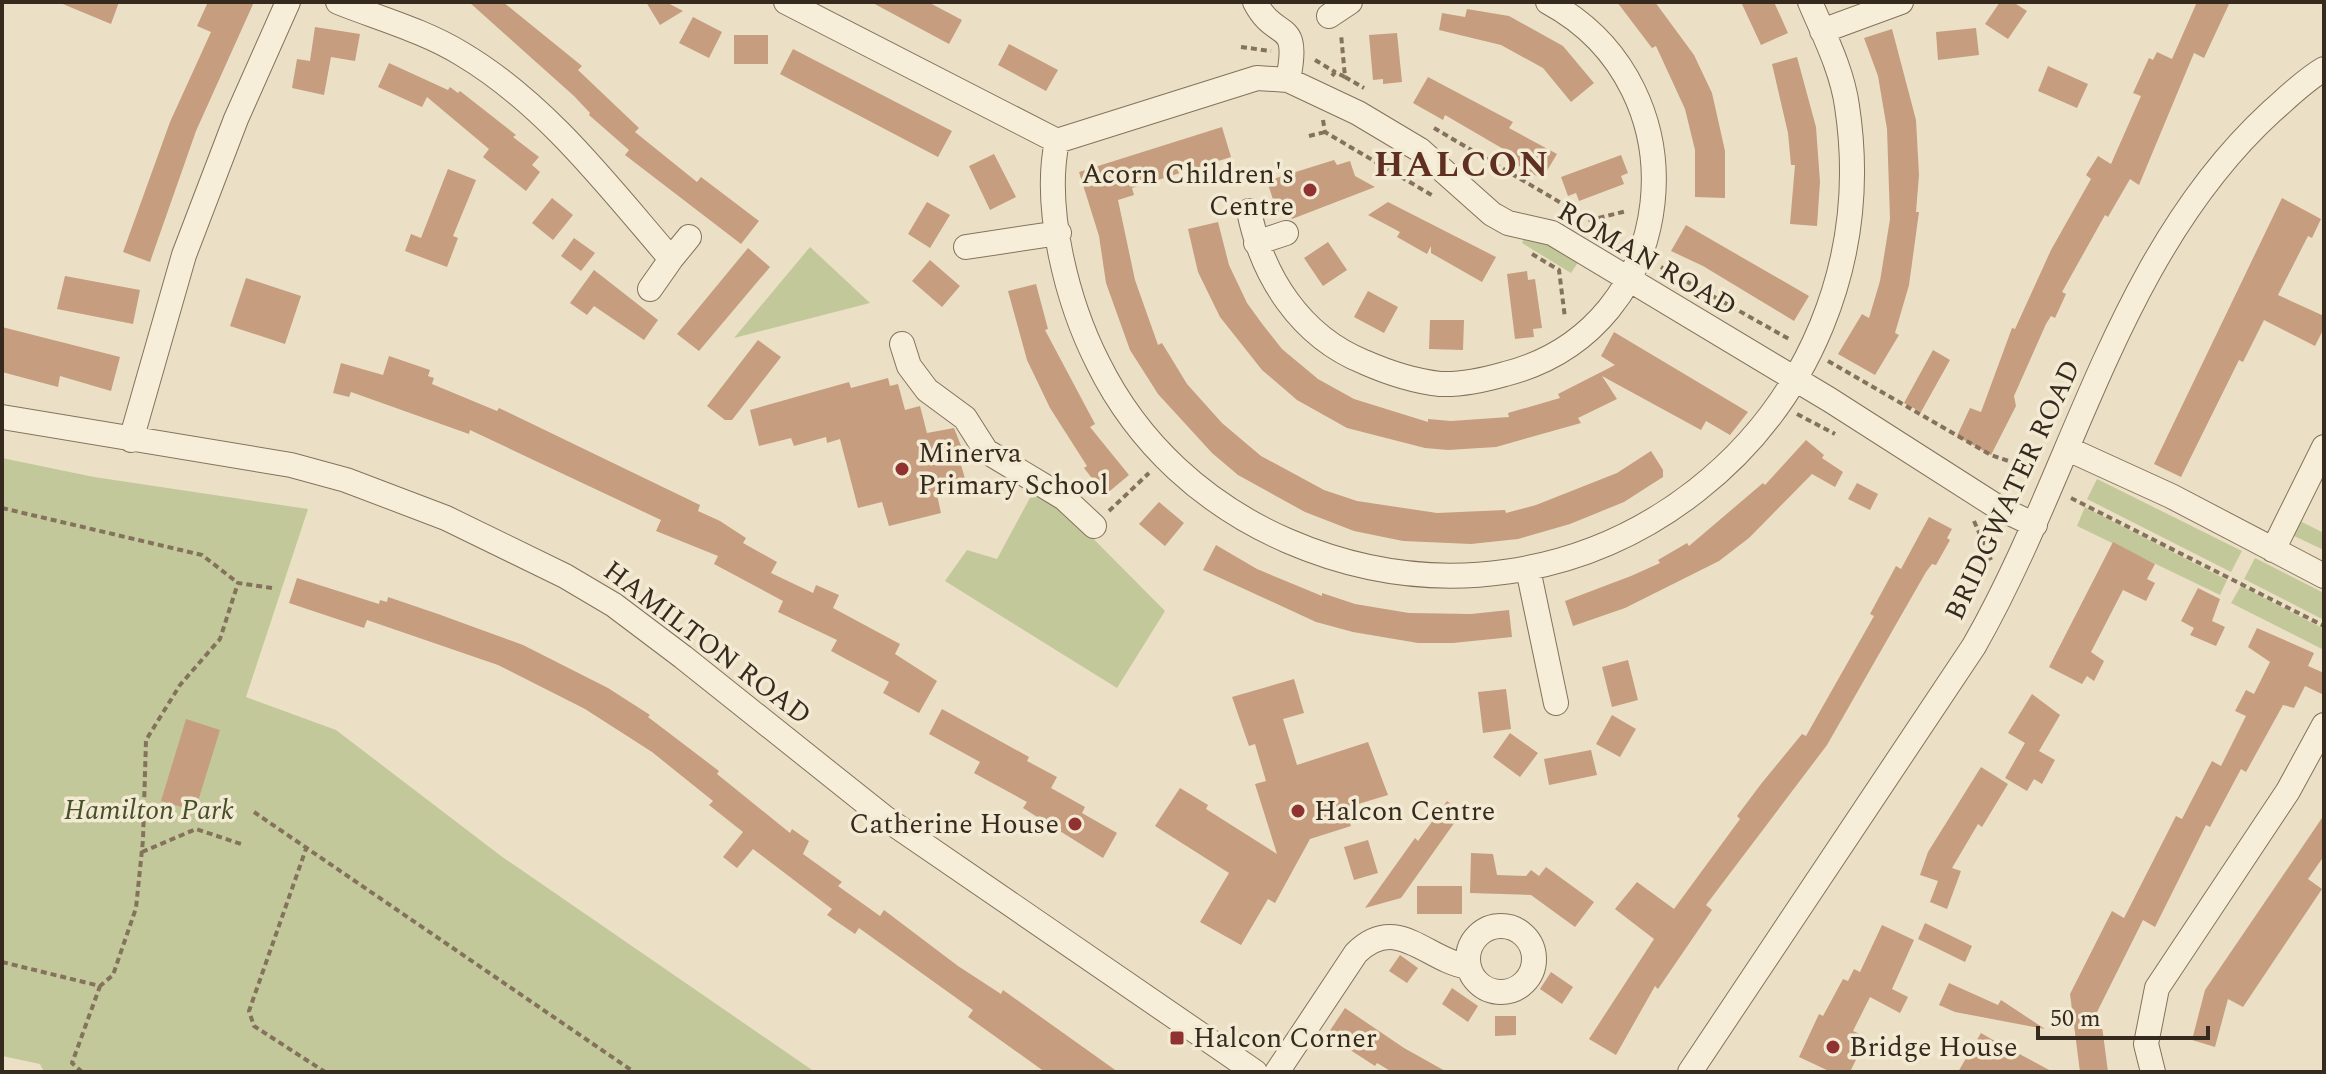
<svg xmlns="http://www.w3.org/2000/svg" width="2326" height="1074" viewBox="0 0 2326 1074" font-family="Spectral,serif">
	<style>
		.green { fill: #c2c89a }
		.building { fill: #c69d7e }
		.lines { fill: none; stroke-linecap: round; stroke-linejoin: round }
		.minor-casing { stroke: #84725d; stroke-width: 26 }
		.path { stroke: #84725d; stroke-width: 4; stroke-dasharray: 6 4; stroke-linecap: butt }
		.minor { stroke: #f6eed8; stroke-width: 24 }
		.poi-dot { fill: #8f3231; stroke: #f3ead4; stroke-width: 3 }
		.labels { text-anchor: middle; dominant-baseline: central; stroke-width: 7; stroke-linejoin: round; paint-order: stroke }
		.poi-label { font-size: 28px; fill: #362a1f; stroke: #f3ead4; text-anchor: start }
		.street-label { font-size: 28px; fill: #362a1f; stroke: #f3ead4 }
		.park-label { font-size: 28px; font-style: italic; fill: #465028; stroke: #f3ead4 }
		.district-label { font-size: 36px; font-weight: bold; letter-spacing: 2px; fill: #5f3022; stroke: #f3ead4 }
	</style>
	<rect width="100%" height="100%" fill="#ebe0c5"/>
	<path class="green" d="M1529,227L1585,252L1571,273L1522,243Z
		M810,247L870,303L734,338Z
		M2,458L94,477L308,509L246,697L336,730L501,856L815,1072H44L40,1064L2,1056Z
		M2097,479L2242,551L2231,572L2087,499Z
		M1038,483L1165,611L1117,688L945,581L967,550L997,559Z
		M2085,507L2227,580L2220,595L2077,526Z
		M2298,520L2324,533V550L2294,536Z
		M2255,558L2324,593V620L2244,579Z
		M2241,586L2324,629L2322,649L2231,603Z"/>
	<path class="building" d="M58,2H119L111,24Z
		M208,2H254L196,131L150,262L123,252L170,122L211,32L197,26Z
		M469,2H503L582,66L578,70L639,128L635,132L697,182L701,177L759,221L741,244L625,155L629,150L589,115L590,113L574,96Z
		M646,2H666L683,11L660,25Z
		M871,2H928L962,20L949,44Z
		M1617,2H1655L1694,55L1712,93L1725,151V198L1695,197V150L1685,109L1656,46L1652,48Z
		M1741,2H1774L1788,33L1761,45Z
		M2000,2H2013L2027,11L2008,39L1985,24Z
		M2197,2H2230L2204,58L2194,53L2139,185L2130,179L2108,217L2105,215L2062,292L2066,294L2055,318L2051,316L2046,324L2014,396L2016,406L1991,455L1957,436L1970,408L1981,412L2012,328L2015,329L2051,250L2091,179L2086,175L2098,156L2111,164L2141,96L2133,93L2149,58L2153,60L2157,52L2172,59Z
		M1467,9L1509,16L1563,46L1594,83L1571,102L1543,68L1501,45L1439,30L1442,13L1465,17Z
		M693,17L722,32L709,58L679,43Z
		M315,27L360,34L355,61L331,57L324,95L292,88L297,59L310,61Z
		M1976,28L1979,55L1938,60L1936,32Z
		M1892,29L1916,120L1919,175L1916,212H1919L1909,285L1895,333L1899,335L1875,375L1838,354L1862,314L1869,318L1880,281L1890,219L1887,129L1878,76L1864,38Z
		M1397,33L1402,82L1383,84V79L1373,80L1369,35Z
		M734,35H768V64H734Z
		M1009,44L1058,70L1046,91L998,65Z
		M793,49L952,131L938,157L780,74Z
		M1797,57L1816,127L1820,182L1817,226L1790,224L1795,165H1791L1788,133L1772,64Z
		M389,63L448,90L450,87L458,93L460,91L516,135L513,137L539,157L532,165L540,172L526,191L483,157L489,149L427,97L422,107L378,87Z
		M2048,66L2088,84L2077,108L2038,91Z
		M1428,77L1513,122L1509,128L1557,154L1542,179L1514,163L1517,157L1445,115L1443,120L1413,103Z
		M1222,127L1231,157L1132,188L1134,195L1118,200L1135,280L1158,345L1162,343L1187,384L1222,423L1261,456L1324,490L1357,501L1437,513L1505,510L1506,513L1536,505L1617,473L1651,451L1663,470V477L1624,502L1570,524L1518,539L1471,544L1403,541L1354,531L1305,512L1238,475L1212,453L1158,394L1130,350L1106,283L1099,236L1079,172Z
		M994,154L1016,197L990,210L969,166Z
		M1621,155L1628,173L1621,176L1624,184L1579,201L1576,193L1568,196L1561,177Z
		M1334,160L1337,165L1350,161L1355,176L1375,187L1292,219L1287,210L1277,212L1267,181Z
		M448,169L476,180L453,236L458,238L447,267L405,251L411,234L421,238Z
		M552,198L573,215L553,240L532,223Z
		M2282,198L2321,219L2312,238L2308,236L2278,295L2324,316V328L2315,346L2264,320L2243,362L2239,360L2181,477L2154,464Z
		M927,202L950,215L930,248L908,234Z
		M1388,202L1496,257L1482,282L1431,253V246L1427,254L1397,237L1400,232L1368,215Z
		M1218,222L1229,265L1247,303L1263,325L1282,349L1318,379L1354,399L1428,422V419L1451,421L1509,417L1508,413L1560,398L1558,394L1615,365L1601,356L1614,332L1748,412L1730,435L1706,421L1701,430L1602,376L1617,399L1578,418L1581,423L1496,447L1448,450L1425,448L1347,428L1297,400L1262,370L1220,317L1198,272L1188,229Z
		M1686,225L1809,296L1794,321L1703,266L1671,251Z
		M574,238L595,253L581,271L561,256Z
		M1328,242L1347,270L1323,286L1304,258Z
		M748,248L770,267L699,351L677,334Z
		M930,260L960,286L942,307L912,281Z
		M594,270L658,320L644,340L594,306L587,315L570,303Z
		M1527,271L1528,280L1535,279L1542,328L1533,329L1534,337L1515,339L1507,274Z
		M65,276L140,290L133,324L57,309Z
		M246,278L301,296L285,344L230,326Z
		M1036,284L1048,329L1045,330L1095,424L1090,427L1129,475L1105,495L1084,468L1087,466L1050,408L1027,360L1008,291Z
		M1368,291L1398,307L1384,333L1354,317Z
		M1430,320H1464L1463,350L1429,349Z
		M2,327L120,357L111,391L60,376L58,387L2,372Z
		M758,340L781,357L732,420H725L707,406Z
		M1933,350L1950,360L1921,412L1904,403Z
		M389,356L430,370L428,376L434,378L432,384L497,411L499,408L700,505L698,511L720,521L746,538L743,543L777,562L771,573L813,593L816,585L839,595L833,608L900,644L895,654L937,681L919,713L883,693L889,682L831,651L837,640L778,612L783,601L714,564L718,556L656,531L661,520L470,430L469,434L351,392L349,397L333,393L341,363L383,375Z
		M888,378L890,386L898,384L905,410L920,406L927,433L954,428L965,456L959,458L966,482L936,490L941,513L889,526L882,502L858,508L840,439L827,443L826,437L794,446L791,438L759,446L750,410L849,382L851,388Z
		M1806,440L1824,455L1822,458L1843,472L1835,487L1812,474L1749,538L1719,561L1625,608L1573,626L1565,601L1631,576L1660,563L1658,560L1687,543L1689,546L1763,483L1765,485Z
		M1857,483L1878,494L1870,510L1848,499Z
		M1159,502L1184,523L1165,546L1139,524Z
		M1929,517L1952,529L1947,538L1950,540L1936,565L1932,564L1926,572L1827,745L1706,905L1712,910L1658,989L1655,986L1616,1055L1589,1039L1654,939L1615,909L1637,882L1674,909L1740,819L1737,816L1761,784L1802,734L1806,736L1874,616L1870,614L1896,566L1901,569Z
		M2113,542L2155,564L2147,579L2155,583L2146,601L2123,590L2091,652L2104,661L2094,681L2087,676L2082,684L2049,667Z
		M1216,545L1257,569L1322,596V593L1355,604L1409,613L1471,614L1509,610L1512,637L1453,643H1418L1353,632L1316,622L1203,570Z
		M297,578L379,604L380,600L387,602L388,597L438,614L523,645L608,688L650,715L648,717L719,771L717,774L790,833L792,829L809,841L803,854L842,882L838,886L880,916L884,910L958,966L1001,994L1003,990L1118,1072H1045L968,1017L973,1010L859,928L855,934L827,915L832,909L753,849L737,868L723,857L743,832L709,805L713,801L652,752L585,709L498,665L367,620L364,628L289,603Z
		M2198,588L2220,599L2212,621L2225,627L2216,646L2190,635L2194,628L2181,621Z
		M2257,628L2314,653L2308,666L2324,673V695L2305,686L2294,708L2283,705L2246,772L2241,769L2210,827L2206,825L2155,927L2143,920L2091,1024L2102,1026L2108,1072H2080L2070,994L2112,911L2124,918L2176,816L2182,819L2212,761L2221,766L2246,716L2235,711L2246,690L2254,694L2270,662L2248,647Z
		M1628,660L1638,700L1612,707L1602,667Z
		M1294,679L1304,713L1283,719L1297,765L1368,742L1388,795L1345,808L1351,826L1310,839L1275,903L1268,899L1241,945L1200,922L1229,873L1155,826L1180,788L1208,805L1206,809L1277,854L1255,784L1266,781L1255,744L1249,746L1232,697Z
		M1506,689L1511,729L1483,733L1478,692Z
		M2032,694L2060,715L2039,751L2055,760L2042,784L2034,779L2027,791L2005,778L2025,743L2008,733Z
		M942,709L1029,757L1027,761L1057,777L1051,788L1085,807L1082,813L1117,833L1103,858L1023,808L1027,802L974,773L980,762L929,734Z
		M1612,715L1636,729L1620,757L1596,744Z
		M186,719L220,730L195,811L161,801Z
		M1510,733L1538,753L1520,777L1493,757Z
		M1591,750L1597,775L1549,785L1544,759Z
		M1981,767L2008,784L1982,827L1978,824L1952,868L1961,871L1947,909L1930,902L1938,881L1920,875L1928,852Z
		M1447,801L1462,812L1401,898L1365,908L1415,838L1418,841Z
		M2324,815V856L2308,879L2322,889L2243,1007L2228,999L2215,1047L2192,1040L2205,990Z
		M1368,840L1378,873L1354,880L1344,847Z
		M1471,853L1493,854L1497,875L1526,876L1531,870L1539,876L1546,867L1594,902L1575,927L1531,895L1470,893Z
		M1417,886H1462V914H1417Z
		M1925,923L1972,946L1965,962L1918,939Z
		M1882,925L1914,940L1892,989L1908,997L1900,1013L1870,997L1853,1031L1867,1037L1850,1072H1831L1799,1057L1819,1014L1823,1016L1843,979L1848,981L1854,969L1860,972Z
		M1400,955L1418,968L1407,983L1389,971Z
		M1551,972L1573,987L1562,1004L1540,989Z
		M1949,983L1998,1005L2001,1000L2045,1029L1955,1012L1939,1005Z
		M1452,988L1478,1006L1468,1022L1442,1004Z
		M1345,1008L1404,1048L1447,1072H1392L1377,1063L1375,1066L1327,1035Z
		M1495,1016H1516V1035L1495,1036Z
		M1981,1033L1993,1040L2053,1072H1958Z"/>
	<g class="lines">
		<defs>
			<path id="minor" d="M338,2C378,18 425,31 462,54C546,104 608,186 671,259L650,289
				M786,2L1057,141L1257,78L1288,80L1358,113L1420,150L1492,214L1508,223L1552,233L1830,400L1999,508L2035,525
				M1255,2C1276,43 1301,16 1288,80
				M1329,16L1350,2
				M1822,31L1901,2
				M1057,141C1043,208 1067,302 1098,363C1138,444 1205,505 1288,541C1584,669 1895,423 1847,106C1842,70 1824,35 1810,2
				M1249,211C1262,276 1300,336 1364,362C1389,373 1413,381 1440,384C1461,385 1484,380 1505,374C1682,329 1707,88 1548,2
				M1256,243L1286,233
				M966,247L1059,233
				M671,259L689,237
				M902,344L909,366L927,390L965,418L986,451L1064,498L1094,526
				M2,417L291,465L346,480L446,518L565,576L614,605L683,657L885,818L1255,1072
				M131,440L184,255L236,119L288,2
				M2068,449L2171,496L2324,576
				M2273,550L2324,447
				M1528,569L1556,703
				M1468 959a33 33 0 1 1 66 0a33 33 0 1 1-66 0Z
				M1277,1072L1356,953C1397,913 1426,960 1468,967
				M1690,1072L1974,646C2075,469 2117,253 2272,111C2288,97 2305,80 2324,69
				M2153,1072L2146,1044L2157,988L2288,791L2324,725"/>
		</defs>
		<use href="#minor" class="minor-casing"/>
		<path class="path" d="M1241,47L1271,51
			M1315,60L1335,72
			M1332,76L1335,72L1345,77L1341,34
			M1345,77L1364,88
			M1323,120L1325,132L1435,197
			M1434,128L1590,220L1627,211
			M1309,136L1325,132
			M1532,254L1559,270L1565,318
			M1661,267L1789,339
			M1828,361L1991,455L2032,469
			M1797,414L1835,434
			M2071,498L2324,626
			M2,508L202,555L238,583
			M1109,511L1149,473
			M1974,521L1991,560
			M254,812L634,1072
			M307,846L249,1011L254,1026L325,1072
			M142,852L196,829L244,845
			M2,962L100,986L113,975L136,908L143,840L146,740L180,685L220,639L238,583L272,588
			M82,1072L72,1063L100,986"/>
		<use href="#minor" class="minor"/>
	</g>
	<g class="poi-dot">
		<circle cx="1310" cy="190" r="8"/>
		<circle cx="902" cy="469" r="8"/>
		<circle cx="1298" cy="811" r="8"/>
		<circle cx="1075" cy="824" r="8"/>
		<rect x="1169" y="1030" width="16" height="16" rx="4"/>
		<circle cx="1833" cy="1047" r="8"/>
	</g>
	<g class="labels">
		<g class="poi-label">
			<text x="1294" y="174" text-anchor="end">Acorn Children's<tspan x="1294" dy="32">Centre</tspan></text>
			<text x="918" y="453">Minerva<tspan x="918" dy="32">Primary School</tspan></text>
			<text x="1314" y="811">Halcon Centre</text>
			<text x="1059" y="824" text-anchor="end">Catherine House</text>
			<text x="1193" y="1038">Halcon Corner</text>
			<text x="1849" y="1047">Bridge House</text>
		</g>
		<g class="street-label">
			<text transform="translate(1647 259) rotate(30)">ROMAN ROAD</text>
			<text transform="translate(2013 490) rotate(-65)">BRIDGWATER ROAD</text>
			<text transform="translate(707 643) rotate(37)">HAMILTON ROAD</text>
		</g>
		<g class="park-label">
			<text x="149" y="810">Hamilton Park</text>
		</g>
		<g class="district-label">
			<text x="1462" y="165">HALCON</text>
		</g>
	</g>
	<rect width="2326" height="1074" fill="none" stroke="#362a1f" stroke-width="8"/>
	<path d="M2038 1026v12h170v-12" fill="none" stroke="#362a1f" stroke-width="4"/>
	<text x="2050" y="1026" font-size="24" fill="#362a1f" stroke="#f3ead4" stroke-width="6" paint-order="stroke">50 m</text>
</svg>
